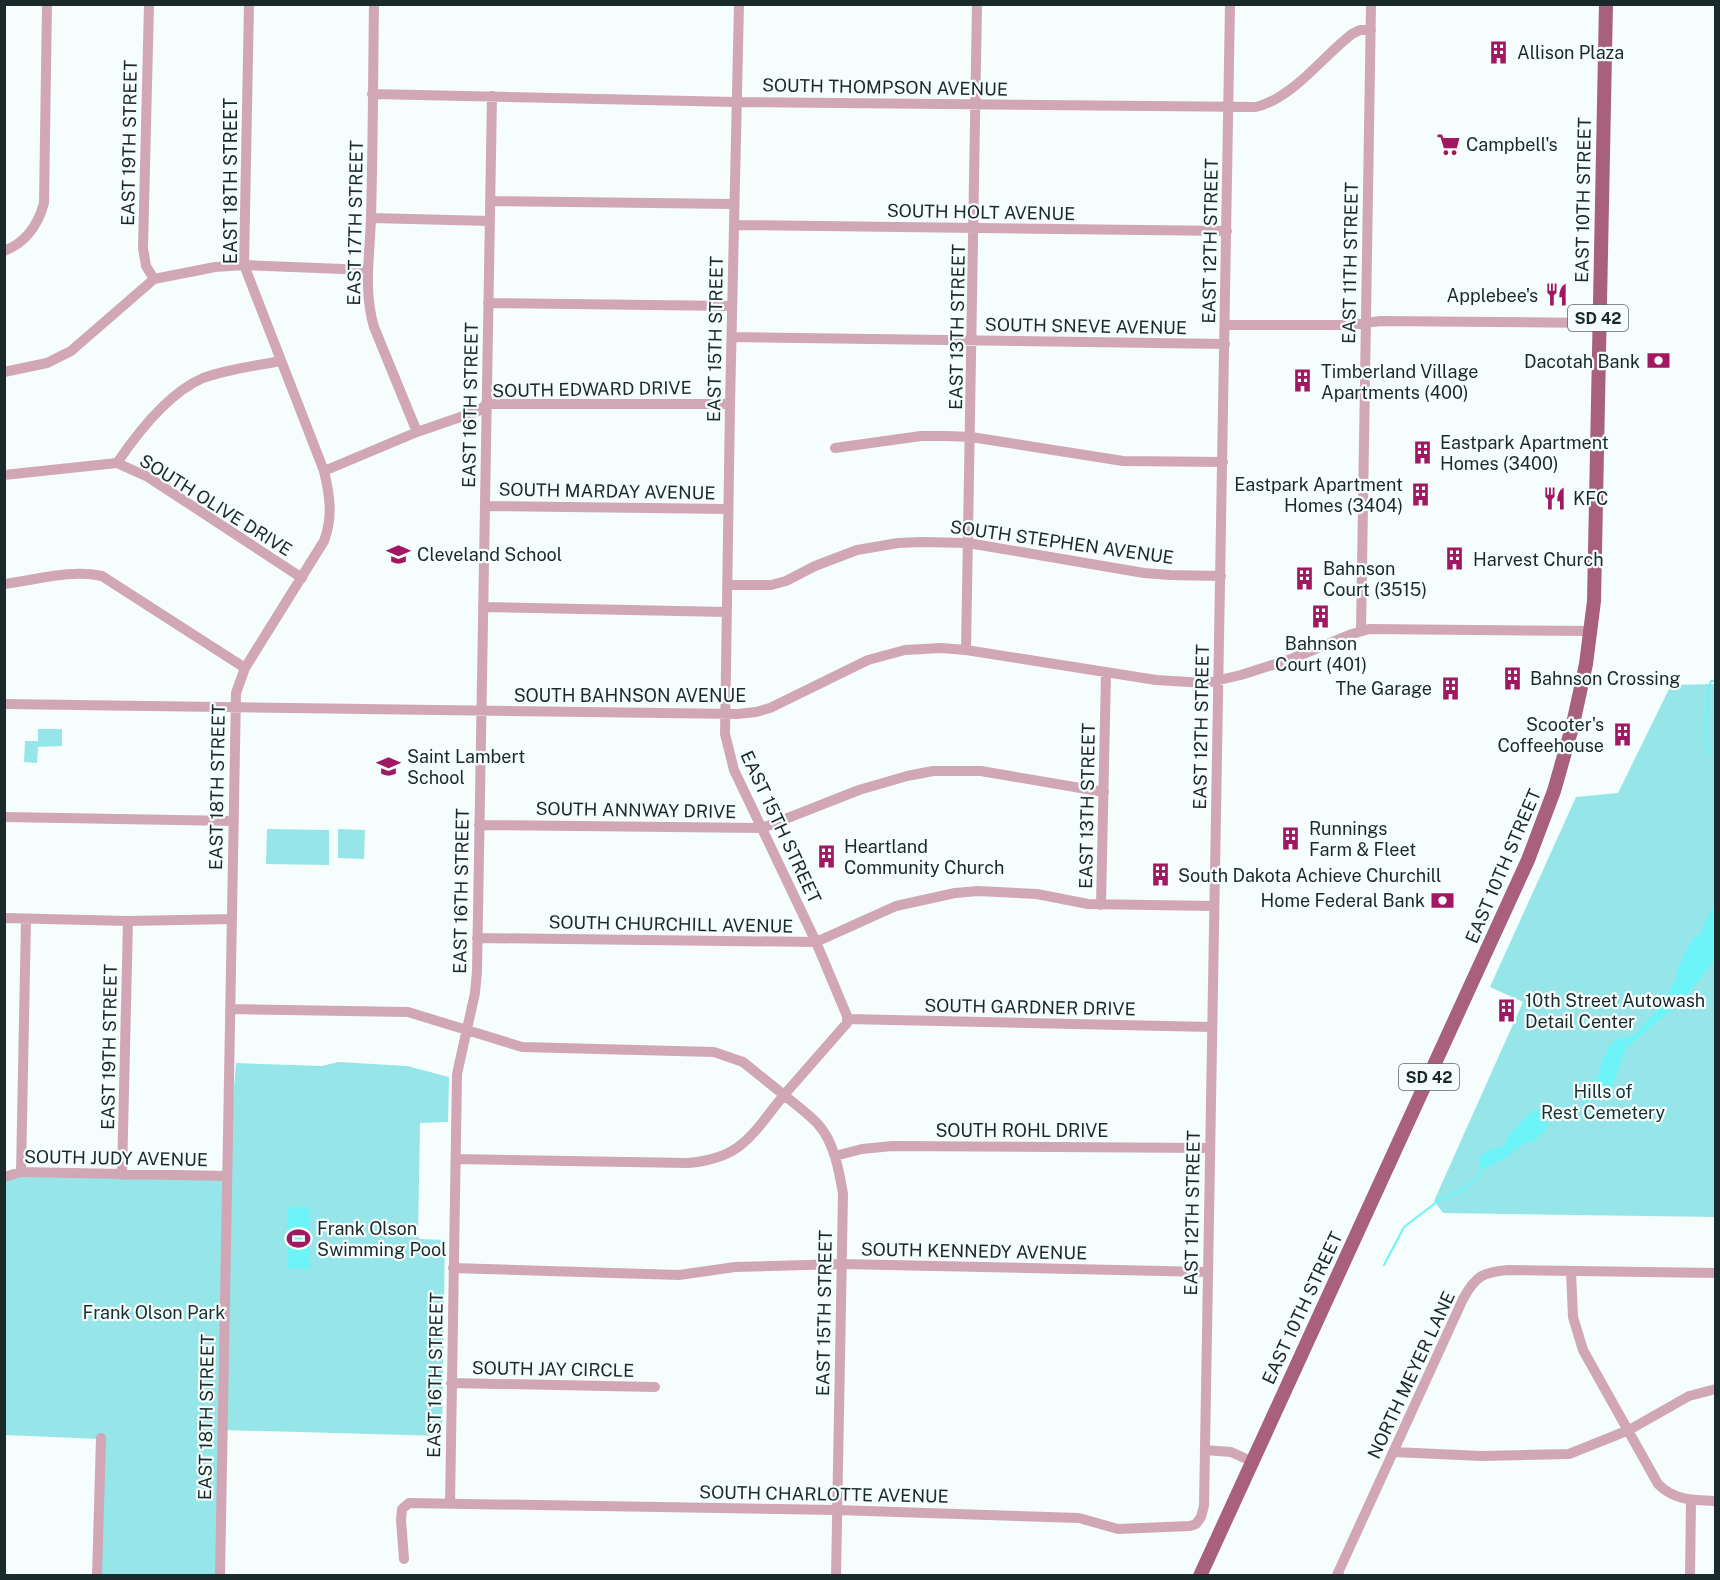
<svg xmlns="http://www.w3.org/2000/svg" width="1720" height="1580" viewBox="0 0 1720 1580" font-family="'Public Sans',sans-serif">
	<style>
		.green { fill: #96e6e9 }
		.water { fill: #6df4f8 }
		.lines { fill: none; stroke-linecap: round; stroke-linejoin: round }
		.stream { stroke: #6df4f8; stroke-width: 2 }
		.minor { stroke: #d1a7b6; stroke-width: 10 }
		.major { stroke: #a8607d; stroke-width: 14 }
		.labels { text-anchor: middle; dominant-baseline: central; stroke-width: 4.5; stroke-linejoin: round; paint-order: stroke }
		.shield { fill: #f5fdfd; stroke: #5c6969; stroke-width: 1.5 }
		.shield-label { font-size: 16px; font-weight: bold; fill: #1a292a }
		.poi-label { font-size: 18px; fill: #1a292a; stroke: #f5fdfd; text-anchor: start }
		.street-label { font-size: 18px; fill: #1a292a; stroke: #f5fdfd }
		.park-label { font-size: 18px; fill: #183031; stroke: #f5fdfd }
	</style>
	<rect width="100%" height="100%" fill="#f5fdfd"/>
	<path class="green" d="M1715,684V1217L1443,1213L1434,1201L1523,1002L1490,987L1576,797L1618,793L1671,685Z
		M38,729H62V746L38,747L37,763L24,762L25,741H38Z
		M267,829L329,830V865L266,864Z
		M338,829L365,830L364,859L338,858Z
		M338,1062L407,1066L449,1077L448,1122L420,1123L418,1233L419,1239L445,1240L442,1436L223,1430L220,1575L97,1576L101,1439L5,1435V1177L227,1176L236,1063L322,1066Z"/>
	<path class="water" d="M1715,901V960L1682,1001L1629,1045L1625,1051L1610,1092L1599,1099L1583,1103L1582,1100L1589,1097V1093L1599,1075L1602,1060L1610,1045L1619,1038H1628L1634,1035L1657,1011L1676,979L1678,968L1687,948L1692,940L1700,935Z
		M1534,1110L1542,1112L1548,1124L1545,1131L1533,1142H1525L1507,1157L1482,1170L1479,1164L1480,1156L1491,1149L1503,1147L1511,1132Z
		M288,1207H310V1269L287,1268Z"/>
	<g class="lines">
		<path class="stream" d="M1709,754L1706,745L1708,689L1711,681H1716
			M1384,1265L1404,1227L1442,1198L1463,1190L1476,1179L1482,1170"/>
		<path class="minor" d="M149,4L143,248L146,266L154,279
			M374,4C373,75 373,146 371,217C370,255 363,290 374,327L417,432
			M739,4L730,404L725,734L734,770L816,942L847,1016V1023L784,1095C795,1104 807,1113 817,1123C834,1141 839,1170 843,1194L836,1576
			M372,94L736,102L1256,107C1293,98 1322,57 1352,34L1360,30H1371
			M490,201L734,204
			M371,218L490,221
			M734,225L1227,231
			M4,251C25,243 38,225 44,203L47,4
			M488,303L732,306
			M1225,325H1349L1381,321L1598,323
			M732,337L1225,344
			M4,372L47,363L71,351L154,279L215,267L244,265L368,270
			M835,448L921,436H946L971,437L1123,461L1223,462
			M117,463C138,432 168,393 203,378C227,369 255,366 280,361
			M324,471L417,432L478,411L487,404H730
			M4,475L117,463L148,477L302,578
			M485,506L728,509
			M4,584C37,580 70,569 102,576L245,668
			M727,585H771L786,581L815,566L857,550L898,543L922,542L968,543L1144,573L1170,575L1221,576
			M483,607L727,612
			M1361,630L1371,4
			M966,650L977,4
			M4,704L737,714L756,712L770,708L868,660L905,650L941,648L966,650L1156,680L1206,683L1241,675L1291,659L1352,634L1369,629L1591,631
			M4,817L234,821
			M479,825L762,828L859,790L907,776L933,771H981L1104,792
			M1101,905L1106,672
			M4,918L128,921L232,919
			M477,938L816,942L896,906L955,893L978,891L1037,894L1088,904L1214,906
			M230,1009L408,1012L522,1047L714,1052L743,1062L784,1095C751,1135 743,1158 688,1163L456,1159
			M847,1019L1212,1027
			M835,1156L862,1149L892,1146L1210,1148
			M21,1172L26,919
			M122,1175L128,921
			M4,1177L21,1172L227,1176
			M453,1268L679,1275L735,1267L842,1264L1207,1272
			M1571,1272L1573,1317L1583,1350L1658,1484C1675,1501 1693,1500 1716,1501
			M451,1383L655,1387
			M1205,1450L1231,1452L1251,1461
			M1394,1452L1481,1456L1569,1454L1629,1430L1689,1396L1716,1389
			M450,1504L457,1074L475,993L477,971L492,96
			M404,1559L401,1520L402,1509L409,1503L836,1510L1079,1518L1118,1529L1190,1526L1196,1524L1201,1517L1204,1506L1230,4
			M97,1576L101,1438
			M220,1576L236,693L245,668L324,541C333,517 330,496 324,471L244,265L249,4
			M1340,1576L1337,1575L1463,1299C1475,1277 1482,1272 1508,1270L1716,1273
			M1690,1576L1691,1500"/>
		<path class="major" d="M1200,1576L1528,860L1554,791L1573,724L1586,664L1594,601L1606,4"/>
	</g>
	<defs>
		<symbol id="building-bare" viewBox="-9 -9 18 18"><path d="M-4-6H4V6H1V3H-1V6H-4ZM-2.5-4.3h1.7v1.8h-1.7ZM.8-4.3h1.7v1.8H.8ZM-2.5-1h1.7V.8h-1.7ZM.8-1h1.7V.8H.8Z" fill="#a11762" stroke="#f5fdfd" stroke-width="2.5" paint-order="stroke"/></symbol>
		<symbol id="supermarket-bare" viewBox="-9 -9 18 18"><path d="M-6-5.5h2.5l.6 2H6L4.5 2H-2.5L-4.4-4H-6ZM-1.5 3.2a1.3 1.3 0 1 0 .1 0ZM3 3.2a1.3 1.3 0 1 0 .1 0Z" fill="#a11762" stroke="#f5fdfd" stroke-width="2.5" paint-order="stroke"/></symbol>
		<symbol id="restaurant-bare" viewBox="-9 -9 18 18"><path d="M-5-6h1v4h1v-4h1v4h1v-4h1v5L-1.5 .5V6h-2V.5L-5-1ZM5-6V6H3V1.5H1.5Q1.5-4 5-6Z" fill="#a11762" stroke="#f5fdfd" stroke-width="2.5" paint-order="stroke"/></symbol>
		<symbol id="bank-bare" viewBox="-9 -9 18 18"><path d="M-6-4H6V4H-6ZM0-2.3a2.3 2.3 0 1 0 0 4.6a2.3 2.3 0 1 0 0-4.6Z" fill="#a11762" stroke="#f5fdfd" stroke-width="2.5" paint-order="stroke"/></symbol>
		<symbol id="school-bare" viewBox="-9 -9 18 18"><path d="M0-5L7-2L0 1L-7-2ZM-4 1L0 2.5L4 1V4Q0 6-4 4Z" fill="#a11762" stroke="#f5fdfd" stroke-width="2.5" paint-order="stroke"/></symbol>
		<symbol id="stadium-bare" viewBox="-9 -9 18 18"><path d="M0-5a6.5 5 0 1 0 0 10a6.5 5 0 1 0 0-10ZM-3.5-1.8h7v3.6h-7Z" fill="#a11762" stroke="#f5fdfd" stroke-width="2.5" paint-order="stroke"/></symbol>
	</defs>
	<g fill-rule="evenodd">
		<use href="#building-bare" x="1482" y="36" width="33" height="33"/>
		<use href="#supermarket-bare" x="1432" y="128" width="33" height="33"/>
		<use href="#restaurant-bare" x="1540" y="278" width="33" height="33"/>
		<use href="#bank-bare" x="1642" y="344" width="33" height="33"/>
		<use href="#building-bare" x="1286" y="364" width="33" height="33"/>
		<use href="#building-bare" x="1406" y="436" width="33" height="33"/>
		<use href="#building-bare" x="1404" y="478" width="33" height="33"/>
		<use href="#restaurant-bare" x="1538" y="482" width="33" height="33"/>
		<use href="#school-bare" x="382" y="538" width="33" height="33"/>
		<use href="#building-bare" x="1438" y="542" width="33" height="33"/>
		<use href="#building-bare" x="1288" y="562" width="33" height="33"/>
		<use href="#building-bare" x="1304" y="600" width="33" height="33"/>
		<use href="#building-bare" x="1496" y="662" width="33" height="33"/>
		<use href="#building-bare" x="1434" y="672" width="33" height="33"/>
		<use href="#building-bare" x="1606" y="718" width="33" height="33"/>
		<use href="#school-bare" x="372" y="750" width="33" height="33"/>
		<use href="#building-bare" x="1274" y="822" width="33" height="33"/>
		<use href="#building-bare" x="810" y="840" width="33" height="33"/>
		<use href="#building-bare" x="1144" y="858" width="33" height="33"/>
		<use href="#bank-bare" x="1426" y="884" width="33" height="33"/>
		<use href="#building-bare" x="1490" y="994" width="33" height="33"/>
		<use href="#stadium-bare" x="282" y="1222" width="33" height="33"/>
	</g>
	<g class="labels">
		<g class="shield">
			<rect x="1568" y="305" width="60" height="26" rx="4.5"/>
			<rect x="1399" y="1064" width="60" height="26" rx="4.5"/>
		</g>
		<g class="shield-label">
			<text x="1598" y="318">SD 42</text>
			<text x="1429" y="1077">SD 42</text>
		</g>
		<g class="poi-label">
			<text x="1517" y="52">Allison Plaza</text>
			<text x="1466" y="144">Campbell's</text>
			<text x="1538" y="295" text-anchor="end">Applebee's</text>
			<text x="1640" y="361" text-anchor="end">Dacotah Bank</text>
			<text x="1321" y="371">Timberland Village<tspan x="1321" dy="21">Apartments (400)</tspan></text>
			<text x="1440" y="442">Eastpark Apartment<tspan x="1440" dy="21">Homes (3400)</tspan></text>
			<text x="1403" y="484" text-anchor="end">Eastpark Apartment<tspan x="1403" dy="21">Homes (3404)</tspan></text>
			<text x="1573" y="498">KFC</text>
			<text x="417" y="554">Cleveland School</text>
			<text x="1473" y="559">Harvest Church</text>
			<text x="1323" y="568">Bahnson<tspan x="1323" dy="21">Court (3515)</tspan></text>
			<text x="1321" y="643" text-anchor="middle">Bahnson<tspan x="1321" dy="21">Court (401)</tspan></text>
			<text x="1530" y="678">Bahnson Crossing</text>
			<text x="1432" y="688" text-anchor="end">The Garage</text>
			<text x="1604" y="724" text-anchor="end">Scooter's<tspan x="1604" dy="21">Coffeehouse</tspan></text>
			<text x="407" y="756">Saint Lambert<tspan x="407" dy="21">School</tspan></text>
			<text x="1309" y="828">Runnings<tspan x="1309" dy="21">Farm &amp; Fleet</tspan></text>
			<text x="844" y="846">Heartland<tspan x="844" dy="21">Community Church</tspan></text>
			<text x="1178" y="875">South Dakota Achieve Churchill</text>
			<text x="1425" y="900" text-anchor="end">Home Federal Bank</text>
			<text x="1525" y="1000">10th Street Autowash<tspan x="1525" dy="21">Detail Center</tspan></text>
			<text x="317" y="1228">Frank Olson<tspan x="317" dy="21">Swimming Pool</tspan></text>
		</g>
		<g class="street-label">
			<text transform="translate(885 87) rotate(1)">SOUTH THOMPSON AVENUE</text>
			<text transform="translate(129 143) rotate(-89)">EAST 19TH STREET</text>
			<text transform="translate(230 181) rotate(-90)">EAST 18TH STREET</text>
			<text transform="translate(1583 200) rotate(-89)">EAST 10TH STREET</text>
			<text transform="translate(981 212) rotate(1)">SOUTH HOLT AVENUE</text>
			<text transform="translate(355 223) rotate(-89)">EAST 17TH STREET</text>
			<text transform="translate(1210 241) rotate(-89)">EAST 12TH STREET</text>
			<text transform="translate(1350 263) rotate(-89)">EAST 11TH STREET</text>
			<text transform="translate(1086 326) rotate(1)">SOUTH SNEVE AVENUE</text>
			<text transform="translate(957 327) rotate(-89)">EAST 13TH STREET</text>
			<text transform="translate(715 339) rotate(-89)">EAST 15TH STREET</text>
			<text transform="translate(592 389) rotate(-1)">SOUTH EDWARD DRIVE</text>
			<text transform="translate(470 405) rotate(-89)">EAST 16TH STREET</text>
			<text transform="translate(607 491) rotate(1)">SOUTH MARDAY AVENUE</text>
			<text transform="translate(216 505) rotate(32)">SOUTH OLIVE DRIVE</text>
			<text transform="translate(1062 542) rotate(8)">SOUTH STEPHEN AVENUE</text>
			<text x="630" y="695">SOUTH BAHNSON AVENUE</text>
			<text transform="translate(1201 727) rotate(-89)">EAST 12TH STREET</text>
			<text transform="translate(217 787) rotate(-89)">EAST 18TH STREET</text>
			<text transform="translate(1087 806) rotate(-89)">EAST 13TH STREET</text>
			<text transform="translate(636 810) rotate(1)">SOUTH ANNWAY DRIVE</text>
			<text transform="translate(781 827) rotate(65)">EAST 15TH STREET</text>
			<text transform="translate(1503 866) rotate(-67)">EAST 10TH STREET</text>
			<text transform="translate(461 891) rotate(-89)">EAST 16TH STREET</text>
			<text transform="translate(671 924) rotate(1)">SOUTH CHURCHILL AVENUE</text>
			<text transform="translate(1030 1007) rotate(1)">SOUTH GARDNER DRIVE</text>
			<text transform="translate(109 1047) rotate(-89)">EAST 19TH STREET</text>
			<text x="1022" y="1130">SOUTH ROHL DRIVE</text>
			<text transform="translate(116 1158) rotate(1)">SOUTH JUDY AVENUE</text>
			<text transform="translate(1192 1213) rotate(-89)">EAST 12TH STREET</text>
			<text transform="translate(974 1251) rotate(1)">SOUTH KENNEDY AVENUE</text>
			<text transform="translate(1302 1308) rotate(-65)">EAST 10TH STREET</text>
			<text transform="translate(824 1313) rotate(-89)">EAST 15TH STREET</text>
			<text transform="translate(553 1369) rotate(1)">SOUTH JAY CIRCLE</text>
			<text transform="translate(435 1375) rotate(-89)">EAST 16TH STREET</text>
			<text transform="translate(1411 1375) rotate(-65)">NORTH MEYER LANE</text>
			<text transform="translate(206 1417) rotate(-89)">EAST 18TH STREET</text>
			<text transform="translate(824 1494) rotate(1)">SOUTH CHARLOTTE AVENUE</text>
		</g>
		<g class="park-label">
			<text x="1603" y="1091">Hills of<tspan x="1603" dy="21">Rest Cemetery</tspan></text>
			<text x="154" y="1312">Frank Olson Park</text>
		</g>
	</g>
	<rect width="1720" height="1580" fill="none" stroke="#1a292a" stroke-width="12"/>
</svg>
